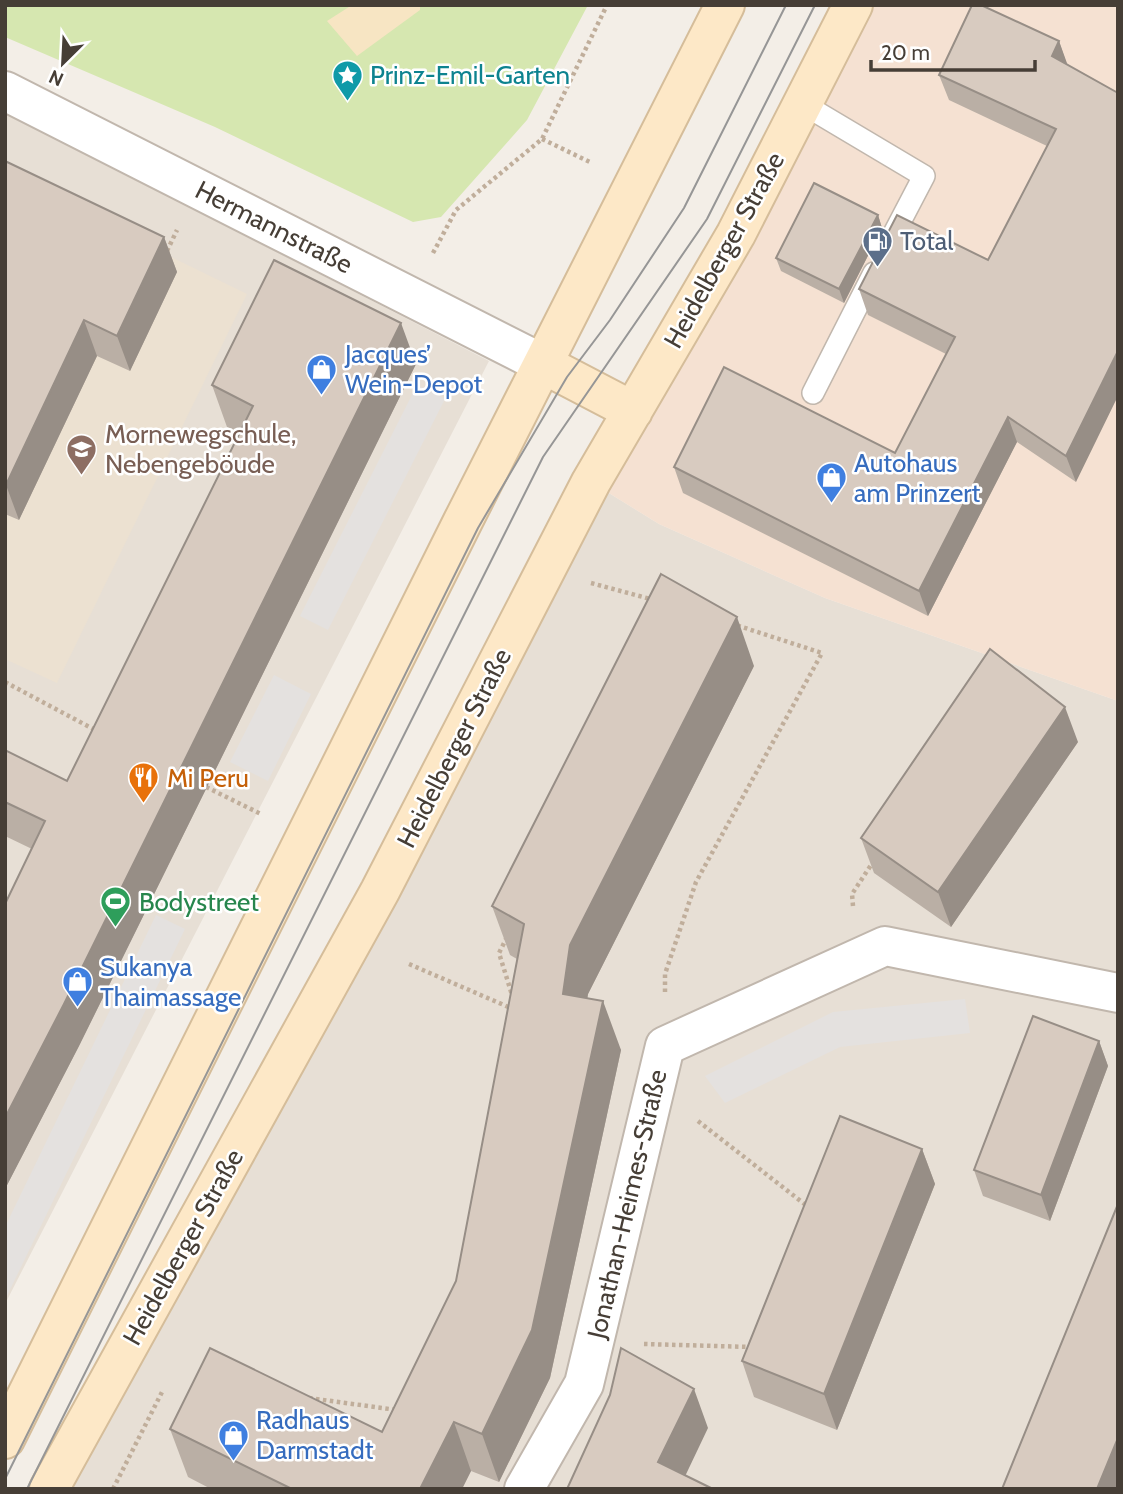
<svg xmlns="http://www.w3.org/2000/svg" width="1123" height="1494" viewBox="0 0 1123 1494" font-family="Cabin,sans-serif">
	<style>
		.residential { fill: #e7dfd5 }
		.commercial { fill: #f5e1d2 }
		.education { fill: #ece1d1 }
		.green { fill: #d6e7b0 }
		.sand { fill: #f7e5c3 }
		.parking { fill: #e4e1df }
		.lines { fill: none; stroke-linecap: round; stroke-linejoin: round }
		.lane-casing { stroke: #c1b7ad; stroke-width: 24 }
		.street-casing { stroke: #c1b7ad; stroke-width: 42 }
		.secondary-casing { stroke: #d5bd9a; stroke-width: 42 }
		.path { stroke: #c0ae9b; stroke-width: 4.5; stroke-dasharray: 3.5 3.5; stroke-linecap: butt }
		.lane { stroke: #fff; stroke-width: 21 }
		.street { stroke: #fff; stroke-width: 38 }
		.secondary { stroke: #fde8c7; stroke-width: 38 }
		.tram { stroke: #969696; stroke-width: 2 }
		.wall { fill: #baafa5 }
		.shaded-wall { fill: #978e86 }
		.building { fill: #d8cbc0; stroke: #978e86; stroke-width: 2 }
		.labels { text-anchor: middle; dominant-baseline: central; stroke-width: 5; stroke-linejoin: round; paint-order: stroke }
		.culture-label { font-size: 26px; fill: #0d838f; stroke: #fff; text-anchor: start }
		.street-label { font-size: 26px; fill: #463e36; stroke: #fff }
		.service-label { font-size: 26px; fill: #4e5e75; stroke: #fff; text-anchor: start }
		.shop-label { font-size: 26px; fill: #366cbe; stroke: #fff; text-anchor: start }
		.education-label { font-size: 26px; fill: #785e54; stroke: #fff; text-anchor: start }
		.food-label { font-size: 26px; fill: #c56008; stroke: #fff; text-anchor: start }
		.leisure-label { font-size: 26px; fill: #27864d; stroke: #fff; text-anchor: start }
	</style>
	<rect width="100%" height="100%" fill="#f3eee7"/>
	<path class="residential" d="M5,112L489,361L5,1304Z
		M591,482L659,524L825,598L1118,701V1489H51Z"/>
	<path class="commercial" d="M853,5H1118V701L825,598L659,524L591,482Z"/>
	<path class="education" d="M5,176L247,294L57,683L5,659Z"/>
	<path class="green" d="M5,5H588L527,120L441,217L413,222L215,127L5,37Z"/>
	<path class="sand" d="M352,5H420V10L357,56L327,21Z"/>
	<path class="parking" d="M417,385L445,399L328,630L300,616Z
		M274,675L311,694L268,781L230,762Z
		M156,915L185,929L5,1300V1227Z
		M965,999L970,1033L840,1047L725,1103L705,1076L833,1012Z"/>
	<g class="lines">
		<defs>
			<path id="lane" d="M803,104L924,176L890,241
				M813,393L874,273"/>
			<path id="street" d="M5,91L543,364
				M524,1489L584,1384L665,1046L885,946L1118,993"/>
			<path id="secondary" d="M543,364L633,411
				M5,1439L463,521L725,5
				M49,1489L380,891L591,482L736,234L853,5"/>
		</defs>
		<use href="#lane" class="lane-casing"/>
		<use href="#street" class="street-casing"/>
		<use href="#secondary" class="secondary-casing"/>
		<path class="path" d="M542,139L592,163
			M167,251L177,230
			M433,253L456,210L542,139L607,5
			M591,583L654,600
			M5,682L97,731
			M206,787L261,814
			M853,906L852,894L873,862
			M507,937L499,953L512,995
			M409,964L513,1009
			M665,992V974L696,882L822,653L736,625
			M698,1121L807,1206
			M644,1344L751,1347
			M309,1398L397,1410
			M113,1489L163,1390"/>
		<use href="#lane" class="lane"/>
		<use href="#street" class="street"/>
		<use href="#secondary" class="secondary"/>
		<path class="tram" d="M5,1479L478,528L567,377L610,320L684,208L786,5
			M27,1489L543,457L707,219L815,5"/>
	</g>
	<path class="wall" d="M1059,41L1067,65L1076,482L1017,442L928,616L683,493L674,467L895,453L946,354L868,315L859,289L988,260L1047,146L949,100L939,75Z
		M5,161L164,237L177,272L130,371L97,356L19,520L5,514Z
		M878,215L882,228L844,303L781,271L776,258Z
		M416,364L79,1046L5,1189V904L32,849L5,836V750L67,781L240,433L227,427L212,385Z
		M754,666L588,994L587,998L621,1050L550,1378L499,1482L471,1471L462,1489H211L188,1477L170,1429L382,1432L456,1281L517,959L510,955L492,906Z
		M1078,742L951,927L874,873L861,838Z
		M1099,1041L1108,1066L1050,1221L983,1196L974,1170Z
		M922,1149L935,1184L837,1430L754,1397L742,1361Z"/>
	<path class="shaded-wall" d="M1059,41L1068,66L1052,56Z
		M878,215L882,228L844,303L839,289Z
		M164,237L177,272L130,371L117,336Z
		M84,320L97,356L19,520L6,485Z
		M401,323L416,364L79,1046L5,1189V1118Z
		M1118,351V396L1076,482L1066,456Z
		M1008,417L1017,442L928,616L919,591Z
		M737,617L754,666L588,994L581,1042L563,994L570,945Z
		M1065,707L1078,742L951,927L938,892Z
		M603,1001L621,1050L550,1378L499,1482L482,1434Z
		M1099,1041L1108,1066L1050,1221L1041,1195Z
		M922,1149L935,1184L837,1430L824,1394Z
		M694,1389L708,1428L679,1489L658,1462Z
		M454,1422L471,1471L462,1489H420Z
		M1118,1438V1489H1097Z"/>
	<path class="building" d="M972,5H981L1059,41L1052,56L1118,93V351L1066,456L1008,417L919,591L674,467L724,367L895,453L955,337L859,289L897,215L988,260L1056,129L939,75Z
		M5,161L164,237L117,336L84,320L6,485Z
		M814,183L878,215L839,289L776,258Z
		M274,260L401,323L64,1004L5,1118V904L45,821L5,802V750L67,781L253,406L212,385Z
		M661,574L737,617L570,945L563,994L603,1001L532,1330L482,1434L454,1422L420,1489H292L170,1429L210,1348L382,1432L456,1281L524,924L492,906Z
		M990,649L1065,707L938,892L861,838Z
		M1033,1016L1099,1041L1041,1195L974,1170Z
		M840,1116L922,1149L824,1394L742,1361Z
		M1118,1204V1438L1097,1489H1002Z
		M621,1348L694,1389L658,1462L713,1489H567L610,1395Z"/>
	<defs>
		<symbol id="sight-pin" viewBox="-11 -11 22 30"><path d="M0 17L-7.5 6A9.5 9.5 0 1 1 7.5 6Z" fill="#0f9aa8" stroke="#fff"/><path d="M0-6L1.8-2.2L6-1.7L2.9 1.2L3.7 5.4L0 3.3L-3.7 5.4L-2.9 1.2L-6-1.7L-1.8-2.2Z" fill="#fff"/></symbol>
		<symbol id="fuel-pin" viewBox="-11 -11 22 30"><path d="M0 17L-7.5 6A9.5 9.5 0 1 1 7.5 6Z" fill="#5c6f8a" stroke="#fff"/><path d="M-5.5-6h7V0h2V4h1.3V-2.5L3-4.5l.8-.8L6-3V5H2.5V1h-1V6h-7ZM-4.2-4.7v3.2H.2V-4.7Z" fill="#fff"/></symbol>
		<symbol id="shop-pin" viewBox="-11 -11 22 30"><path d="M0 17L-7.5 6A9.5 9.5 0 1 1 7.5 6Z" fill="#3f7fe0" stroke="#fff"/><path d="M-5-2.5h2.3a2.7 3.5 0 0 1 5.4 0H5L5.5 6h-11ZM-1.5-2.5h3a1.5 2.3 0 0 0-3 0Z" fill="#fff"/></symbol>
		<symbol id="school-pin" viewBox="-11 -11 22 30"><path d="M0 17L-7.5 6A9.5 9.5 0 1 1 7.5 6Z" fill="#8d6e63" stroke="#fff"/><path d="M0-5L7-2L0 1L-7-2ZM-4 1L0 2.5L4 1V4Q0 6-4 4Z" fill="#fff"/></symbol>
		<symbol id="restaurant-pin" viewBox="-11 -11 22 30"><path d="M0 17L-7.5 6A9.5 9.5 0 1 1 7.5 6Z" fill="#e8710a" stroke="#fff"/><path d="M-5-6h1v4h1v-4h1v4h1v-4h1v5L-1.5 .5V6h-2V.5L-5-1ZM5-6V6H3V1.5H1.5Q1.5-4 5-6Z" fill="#fff"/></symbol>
		<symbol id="stadium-pin" viewBox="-11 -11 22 30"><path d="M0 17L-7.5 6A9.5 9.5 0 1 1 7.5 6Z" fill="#2e9e5b" stroke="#fff"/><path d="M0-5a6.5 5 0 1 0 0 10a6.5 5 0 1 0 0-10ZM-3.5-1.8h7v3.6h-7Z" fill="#fff"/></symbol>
	</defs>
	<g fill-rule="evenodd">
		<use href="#sight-pin" x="330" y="58" width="35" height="47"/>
		<use href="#fuel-pin" x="860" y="224" width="35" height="47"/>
		<use href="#shop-pin" x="304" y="352" width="35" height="47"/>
		<use href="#school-pin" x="64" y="432" width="35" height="47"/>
		<use href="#shop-pin" x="814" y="460" width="35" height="47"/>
		<use href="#restaurant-pin" x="126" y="760" width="35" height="47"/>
		<use href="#stadium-pin" x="98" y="884" width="35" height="47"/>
		<use href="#shop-pin" x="60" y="964" width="35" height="47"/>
		<use href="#shop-pin" x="216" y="1418" width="35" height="47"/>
	</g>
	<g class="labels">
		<g class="culture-label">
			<text x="370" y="75">Prinz-Emil-Garten</text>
		</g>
		<g class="street-label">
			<text transform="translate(274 227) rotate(27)">Hermannstraße</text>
			<text transform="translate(724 250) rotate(-61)">Heidelberger Straße</text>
			<text transform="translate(454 748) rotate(-63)">Heidelberger Straße</text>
			<text transform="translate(627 1204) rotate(-77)">Jonathan-Heimes-Straße</text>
			<text transform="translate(183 1247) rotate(-61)">Heidelberger Straße</text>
		</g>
		<g class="service-label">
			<text x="900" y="241">Total</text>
		</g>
		<g class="shop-label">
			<text x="345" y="354">Jacques’<tspan x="345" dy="30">Wein-Depot</tspan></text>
			<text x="854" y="463">Autohaus<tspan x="854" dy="30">am Prinzert</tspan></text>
			<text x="100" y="967">Sukanya<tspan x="100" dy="30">Thaimassage</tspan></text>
			<text x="256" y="1420">Radhaus<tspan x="256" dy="30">Darmstadt</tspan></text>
		</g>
		<g class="education-label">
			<text x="105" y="434">Mornewegschule,<tspan x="105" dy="30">Nebengeböude</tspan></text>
		</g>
		<g class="food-label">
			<text x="167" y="778">Mi Peru</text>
		</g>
		<g class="leisure-label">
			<text x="139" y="902">Bodystreet</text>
		</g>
	</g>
	<rect width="1123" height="1494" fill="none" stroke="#463e36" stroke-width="14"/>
	<g transform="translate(63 63) rotate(204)" stroke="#ffffff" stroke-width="5" paint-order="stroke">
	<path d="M0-5L12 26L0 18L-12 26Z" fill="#463e36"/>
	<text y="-10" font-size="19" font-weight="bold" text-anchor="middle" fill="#463e36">N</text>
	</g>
	<path d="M871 60v10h164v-10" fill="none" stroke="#463e36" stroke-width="3.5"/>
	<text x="881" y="60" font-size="21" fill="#463e36" stroke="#ffffff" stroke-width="5" paint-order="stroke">20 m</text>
</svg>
